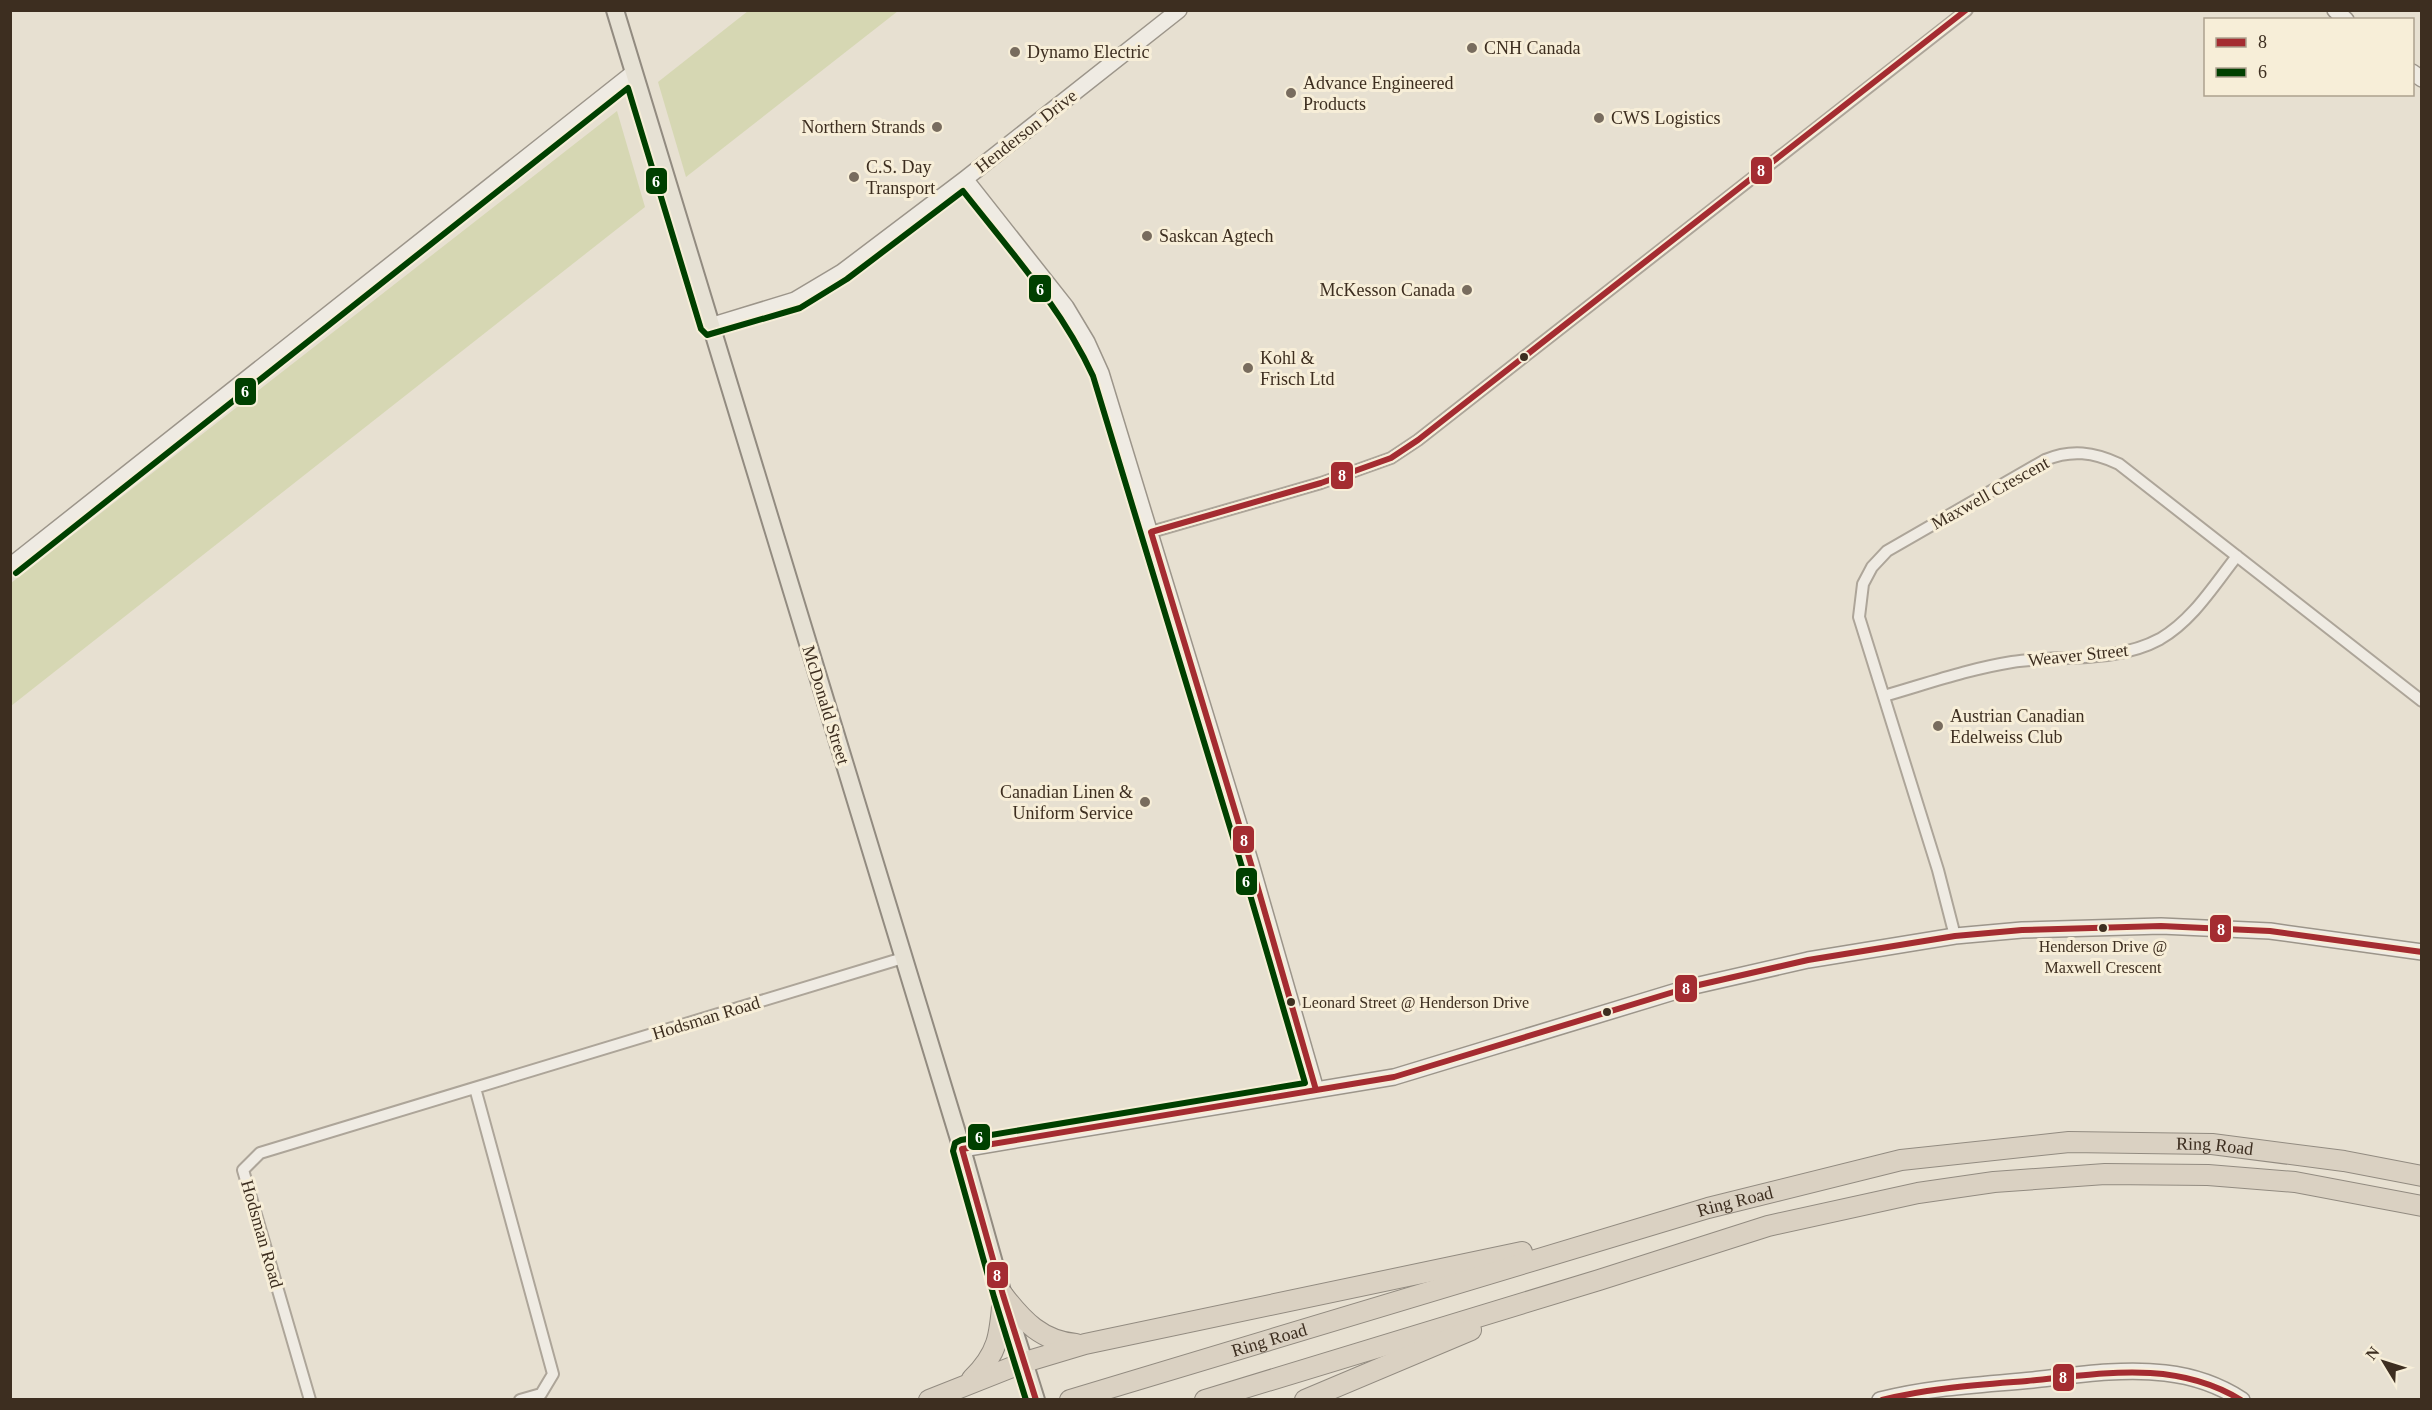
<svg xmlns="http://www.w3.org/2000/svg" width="2432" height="1410" viewBox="0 0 2432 1410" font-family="'Times New Roman',serif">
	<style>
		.green { fill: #d6d7b3 }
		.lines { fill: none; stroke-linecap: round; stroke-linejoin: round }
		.street-casing { stroke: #ada599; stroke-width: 14 }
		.secondary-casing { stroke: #9c958a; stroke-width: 18 }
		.primary-casing { stroke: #928b80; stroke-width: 20 }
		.highway-casing { stroke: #928b80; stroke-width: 22 }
		.street { stroke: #efebe3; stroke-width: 10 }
		.secondary { stroke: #efebe3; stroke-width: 15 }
		.primary { stroke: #e6e1d4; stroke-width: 16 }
		.highway { stroke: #dad1c2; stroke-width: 20 }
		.bus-1-casing { stroke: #f7eed8; stroke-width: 10 }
		.bus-2-casing { stroke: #f7eed8; stroke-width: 10 }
		.bus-1 { stroke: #a42c31; stroke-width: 6 }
		.bus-2 { stroke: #004000; stroke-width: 6 }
		.poi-dot { fill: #786c5e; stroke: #f7eed8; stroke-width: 2 }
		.bus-dot { fill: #3d2e20; stroke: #f7eed8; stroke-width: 2 }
		.labels { text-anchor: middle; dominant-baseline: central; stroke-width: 6; stroke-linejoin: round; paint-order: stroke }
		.bus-label { font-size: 16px; fill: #3d2e20; stroke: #f7eed8 }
		.poi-label { font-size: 18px; fill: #3d2e20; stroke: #f7eed8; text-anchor: start }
		.street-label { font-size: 18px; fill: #3d2e20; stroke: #f7eed8 }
		.line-badge { stroke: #f7eed8; stroke-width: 2 }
		.badge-label { font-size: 16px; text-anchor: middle; font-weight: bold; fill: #fff }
	</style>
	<rect width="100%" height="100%" fill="#e7e0d1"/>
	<path class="green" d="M748,11H898L686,177L658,82Z
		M617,111L645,207L11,706V583Z"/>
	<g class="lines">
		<defs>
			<path id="street" d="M1151,532L1321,483L1391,458L1418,440L1967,10
				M1884,696C1926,684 1968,669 2012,662C2060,655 2116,663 2160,639C2193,620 2214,585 2237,556
				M1955,936L1938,870L1859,617L1863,584L1872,567L1887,551L2045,460C2071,449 2094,452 2119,464L2422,701
				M475,1088L553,1374L541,1394L520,1400
				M310,1400L243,1170L260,1153L903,958"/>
			<path id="secondary" d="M2335,10L2346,20
				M2412,72L2422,79
				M965,179L1066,307L1087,342L1101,373L1251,864L1316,1090
				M710,326L795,300L842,272L965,179L1179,10
				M10,566L633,73
				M962,1149L1394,1077L1690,987L1808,960L1955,936L2022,930L2161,926L2270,931L2422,952
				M1880,1400C1930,1387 1981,1385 2033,1380C2077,1375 2121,1368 2165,1373C2192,1376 2219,1385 2242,1400"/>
			<path id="primary" d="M615,10L962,1149L1003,1295L1036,1400"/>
			<g id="highway">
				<path d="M1003,1295C1023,1321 1042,1341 1076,1344"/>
				<path d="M972,1379C1000,1352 1000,1332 1003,1295"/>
				<path d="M929,1400L1025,1362L1085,1344L1522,1252"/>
				<path id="s1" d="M1070,1400L1708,1208L1901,1160L2069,1142L2212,1144L2344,1161L2422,1176"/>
				<path d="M1205,1400L1599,1280L1768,1226L1918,1193L1994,1182L2105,1174L2208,1175L2295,1182L2422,1206"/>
				<path d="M1305,1400L1471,1330"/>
			</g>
		</defs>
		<use href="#street" class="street-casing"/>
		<use href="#secondary" class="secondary-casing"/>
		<use href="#primary" class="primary-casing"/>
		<use href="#highway" class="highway-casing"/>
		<use href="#street" class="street"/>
		<use href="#secondary" class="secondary"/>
		<use href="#primary" class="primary"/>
		<use href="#highway" class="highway"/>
		<defs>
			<path id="bus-1" d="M1316,1090L1251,864L1151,532L1321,483L1391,458L1418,440L1966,10
				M962,1149L1394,1077L1690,987L1808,960L1955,936L2022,930L2161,926L2270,931L2422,952
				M962,1149L1003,1295L1036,1400
				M1882,1400C1930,1388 1978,1385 2027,1381C2101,1374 2174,1359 2241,1400"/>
			<path id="bus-2" d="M16,573L628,88L701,329L707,335L800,308L847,279L963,191C1010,251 1061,307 1093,376L1242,867L1305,1083L961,1140L955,1143L953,1151L994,1297L1026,1400"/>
		</defs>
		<use href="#bus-1" class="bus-1-casing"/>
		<use href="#bus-2" class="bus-2-casing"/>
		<use href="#bus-1" class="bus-1"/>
		<use href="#bus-2" class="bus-2"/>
	</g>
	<g class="poi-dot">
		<circle cx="1472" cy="48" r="6"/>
		<circle cx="1015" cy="52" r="6"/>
		<circle cx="1291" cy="93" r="6"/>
		<circle cx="1599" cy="118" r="6"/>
		<circle cx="937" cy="127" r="6"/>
		<circle cx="854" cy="177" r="6"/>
		<circle cx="1147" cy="236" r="6"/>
		<circle cx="1467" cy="290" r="6"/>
		<circle cx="1248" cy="368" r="6"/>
		<circle cx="1938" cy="726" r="6"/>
		<circle cx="1145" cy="802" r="6"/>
	</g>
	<g class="bus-dot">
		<circle cx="1524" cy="357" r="5"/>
		<circle cx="2103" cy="928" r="5"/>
		<circle cx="1291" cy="1002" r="5"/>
		<circle cx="1607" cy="1012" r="5"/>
	</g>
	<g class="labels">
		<g class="bus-label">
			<text x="2103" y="946">Henderson Drive @<tspan x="2103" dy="21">Maxwell Crescent</tspan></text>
			<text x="1302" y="1002" text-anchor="start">Leonard Street @ Henderson Drive</text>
		</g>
		<g class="poi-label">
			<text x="1484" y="48">CNH Canada</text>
			<text x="1027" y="52">Dynamo Electric</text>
			<text x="1303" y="83">Advance Engineered<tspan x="1303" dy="21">Products</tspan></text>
			<text x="1611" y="118">CWS Logistics</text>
			<text x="925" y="127" text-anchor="end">Northern Strands</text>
			<text x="866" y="167">C.S. Day<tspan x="866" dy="21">Transport</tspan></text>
			<text x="1159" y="236">Saskcan Agtech</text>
			<text x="1455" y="290" text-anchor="end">McKesson Canada</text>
			<text x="1260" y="358">Kohl &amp;<tspan x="1260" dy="21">Frisch Ltd</tspan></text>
			<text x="1950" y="716">Austrian Canadian<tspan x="1950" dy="21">Edelweiss Club</tspan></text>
			<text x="1133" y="792" text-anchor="end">Canadian Linen &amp;<tspan x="1133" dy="21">Uniform Service</tspan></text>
		</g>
		<g class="street-label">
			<text transform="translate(1026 131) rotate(-38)">Henderson Drive</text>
			<text transform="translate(1990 493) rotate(-29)">Maxwell Crescent</text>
			<text transform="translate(2078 655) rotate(-6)">Weaver Street</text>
			<text transform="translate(826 705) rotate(73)">McDonald Street</text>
			<text transform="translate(706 1018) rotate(-17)">Hodsman Road</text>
			<text stroke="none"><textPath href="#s1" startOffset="1180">Ring Road</textPath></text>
			<text stroke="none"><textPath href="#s1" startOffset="694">Ring Road</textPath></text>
			<text transform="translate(262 1234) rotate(74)">Hodsman Road</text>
			<text stroke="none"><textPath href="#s1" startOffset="208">Ring Road</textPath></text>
		</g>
	</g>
	<g class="line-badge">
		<rect x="1750" y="156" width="23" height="29" rx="6" fill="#a42c31"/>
		<rect x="645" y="167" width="23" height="28" rx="6" fill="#004000"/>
		<rect x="1028" y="274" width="24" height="29" rx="6" fill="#004000"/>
		<rect x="234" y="377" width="23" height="29" rx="6" fill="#004000"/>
		<rect x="1330" y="461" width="24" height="29" rx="6" fill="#a42c31"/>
		<rect x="1232" y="825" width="23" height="29" rx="6" fill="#a42c31"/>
		<rect x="1235" y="867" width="23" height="29" rx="6" fill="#004000"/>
		<rect x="2209" y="914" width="23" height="29" rx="6" fill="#a42c31"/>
		<rect x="1674" y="974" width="24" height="29" rx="6" fill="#a42c31"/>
		<rect x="967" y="1123" width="24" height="28" rx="6" fill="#004000"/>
		<rect x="986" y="1261" width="23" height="28" rx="6" fill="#a42c31"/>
		<rect x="2052" y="1363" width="23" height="29" rx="6" fill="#a42c31"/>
	</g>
	<g class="badge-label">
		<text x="1761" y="176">8</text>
		<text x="656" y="187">6</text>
		<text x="1040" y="295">6</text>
		<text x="245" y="397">6</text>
		<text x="1342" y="481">8</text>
		<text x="1244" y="846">8</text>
		<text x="1246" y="887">6</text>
		<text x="2221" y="935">8</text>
		<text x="1686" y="994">8</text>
		<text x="979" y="1143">6</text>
		<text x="997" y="1281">8</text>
		<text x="2063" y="1383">8</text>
	</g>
	<rect width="2432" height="1410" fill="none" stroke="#3d2e20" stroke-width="24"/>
	<rect x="2204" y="18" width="210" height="78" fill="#f7eed8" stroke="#ada18e" stroke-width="1.5"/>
	<rect x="2216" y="38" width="30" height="9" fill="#a42c31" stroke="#ada18e" stroke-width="1.5"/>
	<text x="2258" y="48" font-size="18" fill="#3d2e20">8</text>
	<rect x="2216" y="68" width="30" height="9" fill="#004000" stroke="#ada18e" stroke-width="1.5"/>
	<text x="2258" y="78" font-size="18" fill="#3d2e20">6</text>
	<g transform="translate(2384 1362) rotate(308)" stroke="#f7eed8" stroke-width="4.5" paint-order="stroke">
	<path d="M0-4.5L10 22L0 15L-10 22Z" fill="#3d2e20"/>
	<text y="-9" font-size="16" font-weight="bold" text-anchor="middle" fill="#3d2e20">N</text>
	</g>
</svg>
